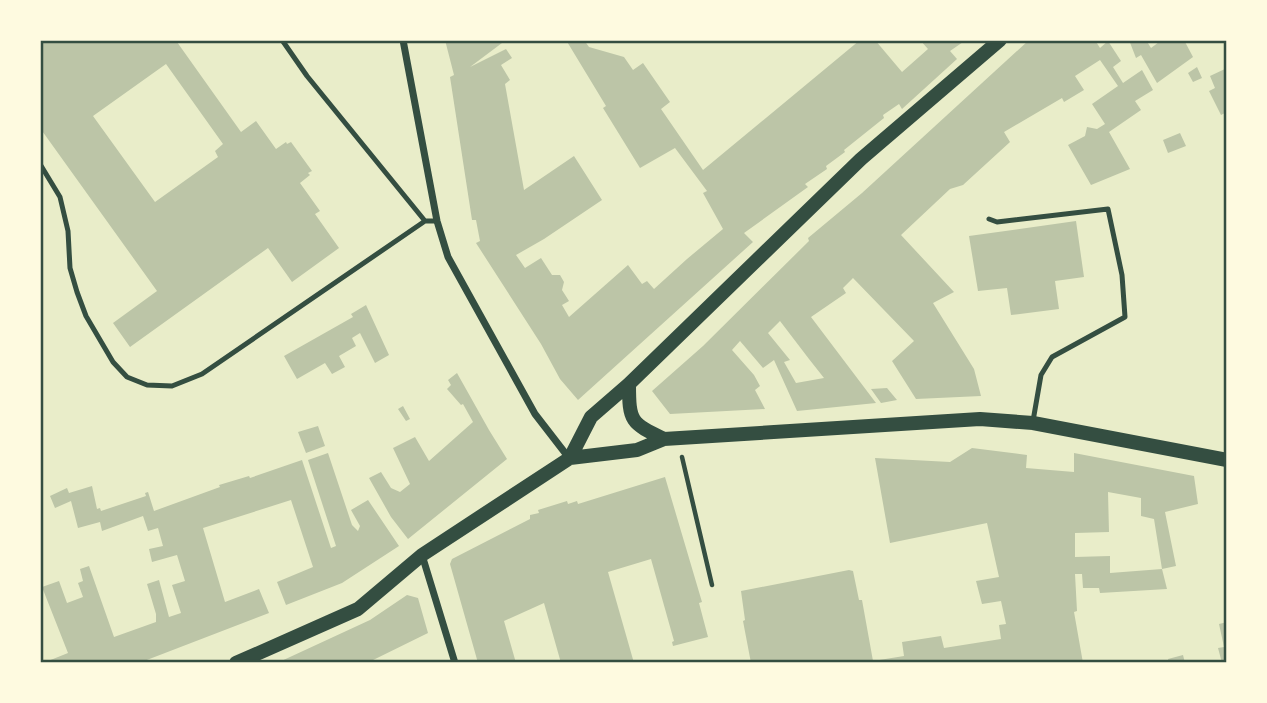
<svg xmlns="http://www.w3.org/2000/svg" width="1267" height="703" viewBox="0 0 1267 703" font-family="'Fira Sans',sans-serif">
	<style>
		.building { fill: #bcc5a7; fill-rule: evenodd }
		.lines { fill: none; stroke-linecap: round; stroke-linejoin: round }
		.path { stroke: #344e41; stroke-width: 4.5 }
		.service { stroke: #344e41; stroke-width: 5 }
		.minor { stroke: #344e41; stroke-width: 7 }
		.secondary { stroke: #344e41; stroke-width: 14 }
		.neatline { fill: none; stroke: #344e41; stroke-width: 2.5 }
	</style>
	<rect width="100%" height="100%" fill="#e9edc9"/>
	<path class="building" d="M40,40H179L177,42L241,132L256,121L276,149L286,142L287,144L291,142L312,171L308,173L310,175L300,183L320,211L315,214L339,248L292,282L268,248L130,347L113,323L157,291L40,128ZM166,64L223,144L215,151L218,157L155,202L93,116Z
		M445,40H506L470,67L506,49L512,58L501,65L510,80L505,84L524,190L574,156L602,200L544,239L516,255L525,268L541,258L552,275H560L564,282L562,290L569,301L562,305L569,317L628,265L642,284L647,281L654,289L687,259L723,229L703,193L707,191L675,148L640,168L603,108L606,106L566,40H584L589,47L624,57L633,70L643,63L670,102L661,109L703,170L860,40H875L902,72L928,49L920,40H966L950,51L957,59L902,109L899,104L883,115L884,118L844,150L845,152L826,166L827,169L805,184L808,187L744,233L753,242L578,400L560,379L541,344L476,243L480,241L476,220H472L450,77L454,75Z
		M1029,40H1095L1100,48L1108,41L1121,61L1113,67L1123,83L1142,70L1153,90L1135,101L1141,110L1109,132L1130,169L1091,185L1068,145L1085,136L1087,127L1097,129L1105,124L1092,104L1118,86L1100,60L1075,76L1084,90L1064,102L1062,98L1004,132L1010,142L963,185L950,189L901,235L954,292L933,303L974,369L981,396L916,399L892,361L914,341L853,278L843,288L846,293L811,317L876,403L797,411L774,360L763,368L740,341L732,350L754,375L760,386L755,390L765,409L670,414L652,391L703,346L809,241L808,238L862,193ZM780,321L809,359L824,378L796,383L784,362L790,360L768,333Z
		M1129,40H1146L1151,48L1159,42L1158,40H1184L1193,57L1157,83L1141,55L1136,58Z
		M1197,67L1202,78L1193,82L1188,73Z
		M1227,68V112L1221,115L1209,91L1215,88L1210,76Z
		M1180,133L1186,146L1168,153L1163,140Z
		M1076,221L1084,277L1055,281L1059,309L1011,315L1007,288L978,291L969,236Z
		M366,305L389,355L375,363L360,333L352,338L356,346L339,356L345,367L332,374L325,363L297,379L284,356L353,317L351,314Z
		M457,373L489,430L507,459L408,539L391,517L369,478L381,472L391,488L400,492L410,484L393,448L415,437L429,461L473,422L463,404L461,405L447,389L451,385L448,380Z
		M887,388L897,400L881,403L871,389Z
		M403,406L410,419L406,421L398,409Z
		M318,426L325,446L306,453L298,432Z
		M972,448L1027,455L1026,468L1074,472V453L1194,476L1198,504L1165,512L1176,566L1162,569L1154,519L1141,516V498L1108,492L1109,532L1075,533V557L1110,556V573L1162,569L1167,589L1100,593L1099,588H1083L1082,574H1075L1077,611L1074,612L1083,663H751L743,621L745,620L741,591L849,570L853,571L859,600H862L873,661L904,656L902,642L941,636L944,648L1001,639L999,625L1006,624L1001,601L982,604L976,581L999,577L987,523L890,543L875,458L950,462Z
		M328,453L352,525L358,531L360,526L351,510L368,500L399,546L342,583L286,605L277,582L313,567L291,500L203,528L225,602L259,589L269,613L139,663H43L68,653L42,587L59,581L67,603L83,597L78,583L83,581L80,569L89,566L114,637L156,622V614L147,584L159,580L169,617L181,613L172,585L185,581L177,555L152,562L149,549L163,546L158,528L148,531L143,516L102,531L100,522L78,528L71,501L55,508L50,496L67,488L69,493L92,486L97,509L100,508L101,511L146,496L145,493L148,492L154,511L220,487L219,485L249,476L250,478L302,460L331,548L336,546L308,460Z
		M665,477L702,602L699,603L708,637L673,646L672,642L674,641L651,559L608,572L634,663H561L544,603L504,621L516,663H478L450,564L452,559L530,519V515L539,513L538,510L567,501L568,504L577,501L578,504Z
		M407,595L418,598L428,633L367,663H277L370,620Z
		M1227,622V663H1222L1218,648L1224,647L1219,624Z
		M1183,655L1185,663H1169L1168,659Z"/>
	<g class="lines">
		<path class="path" d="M682,457L712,585"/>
		<path class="service" d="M282,40L307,76L425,221H437
			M40,164L60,197L68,231L70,268L77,292L86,316L113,362L127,377L147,385L172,386L202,374L425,221
			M989,219L997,222L1108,209L1122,275L1125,317L1052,357L1041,375L1033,421"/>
		<path class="minor" d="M403,40L437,221L448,257L535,414L569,458
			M422,555L455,663"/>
		<path class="secondary" d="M629,384C629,422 631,423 664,439
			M570,458L637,450L664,439L980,419L1033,423L1227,460
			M236,663L358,609L422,555L570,458L591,417L629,384L861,159L1000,40"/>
	</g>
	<rect width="1267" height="703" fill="none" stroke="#fefae0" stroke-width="84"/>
	<rect x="42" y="42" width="1183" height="619" class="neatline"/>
</svg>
